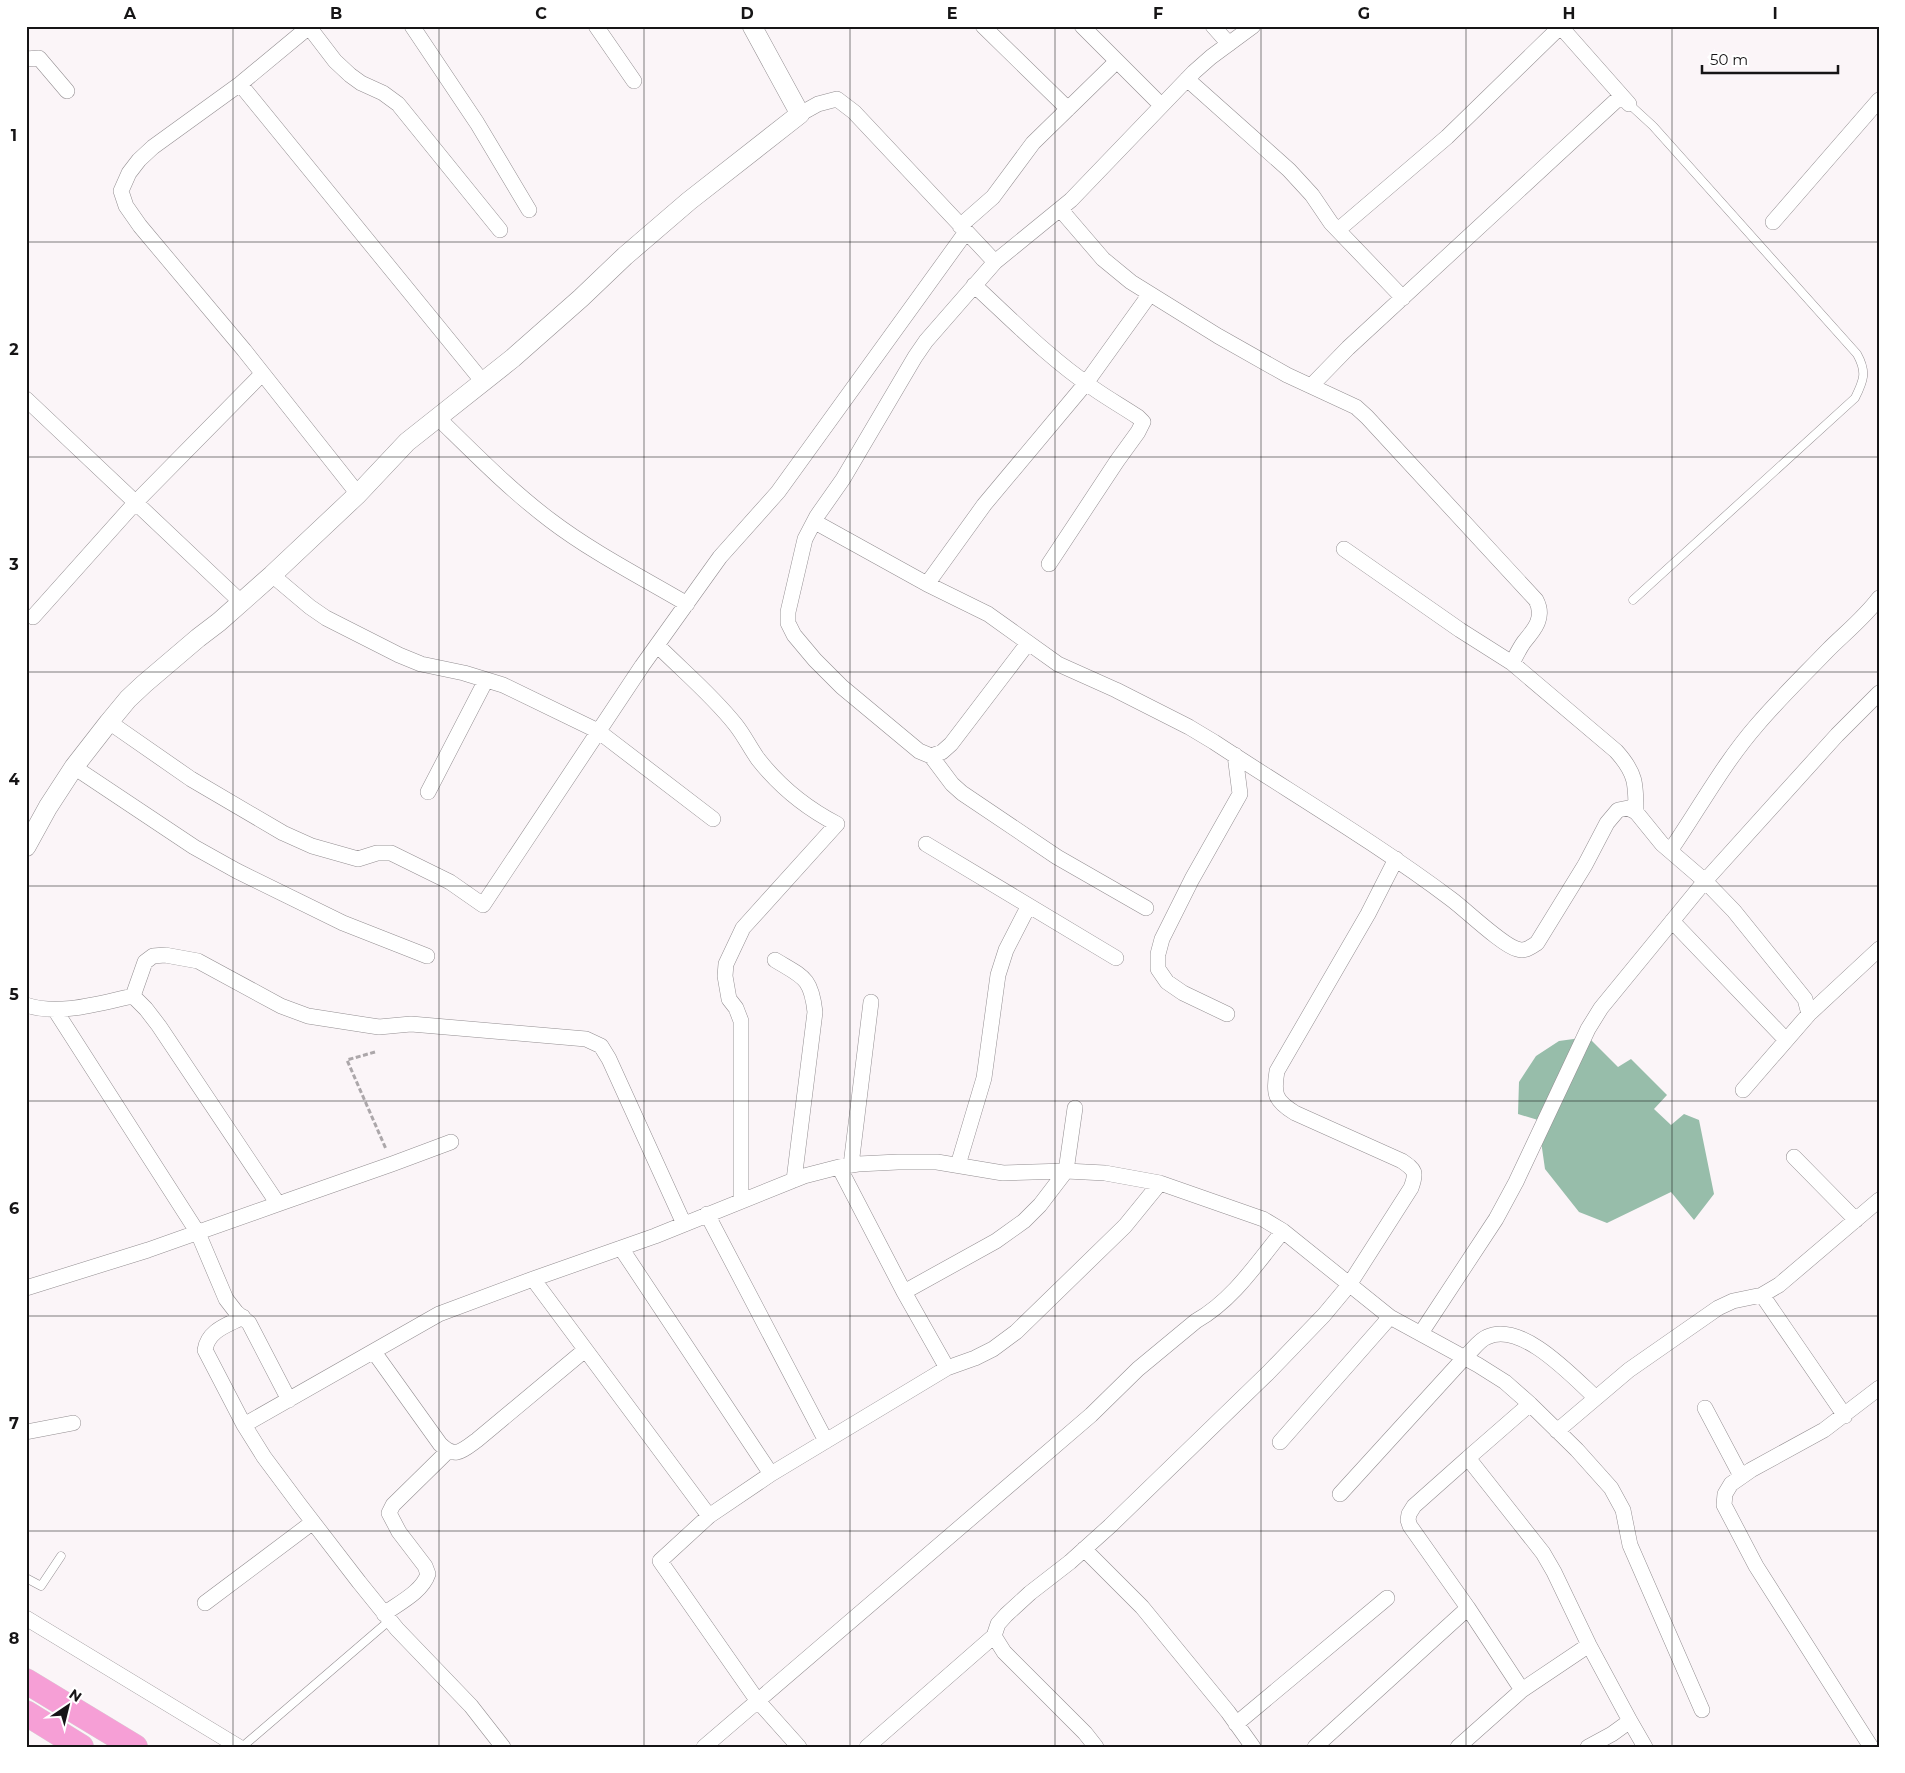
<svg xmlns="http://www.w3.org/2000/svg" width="1905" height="1773" viewBox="0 0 1905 1773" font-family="Montserrat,sans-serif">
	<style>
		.water { fill: #97bdaa }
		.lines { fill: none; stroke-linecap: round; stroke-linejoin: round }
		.service-casing { stroke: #938e91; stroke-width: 9 }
		.minor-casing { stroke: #938e91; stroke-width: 16 }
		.tertiary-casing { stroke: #938e91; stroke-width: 20 }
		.trunk-casing { stroke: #d5d5d5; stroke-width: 26 }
		.path { stroke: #aca7aa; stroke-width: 3; stroke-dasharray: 5 2.5; stroke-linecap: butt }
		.service { stroke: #fff; stroke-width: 8 }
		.minor { stroke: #fff; stroke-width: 15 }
		.tertiary { stroke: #fff; stroke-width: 19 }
		.trunk { stroke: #f69fd6; stroke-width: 25 }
		.grid { fill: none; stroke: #161516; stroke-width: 1; stroke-opacity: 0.55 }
		.neatline { fill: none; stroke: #161516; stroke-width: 2 }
		.grid-label { font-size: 16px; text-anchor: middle; font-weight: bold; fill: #161516 }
	</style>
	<rect width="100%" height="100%" fill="#fbf5f8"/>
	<path class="water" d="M1588,1037L1618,1067L1631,1059L1667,1095L1654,1109L1671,1125L1684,1114L1699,1120L1714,1194L1694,1220L1671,1192L1607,1223L1579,1212L1545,1169L1538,1120L1518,1114L1519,1082L1536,1056L1559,1041Z"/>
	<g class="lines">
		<defs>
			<path id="service" d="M1629,104L1653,126L1857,354C1867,372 1864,380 1855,398L1633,600
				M26,1578L41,1586L61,1556
				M242,1747L390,1620"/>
			<path id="minor" d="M310,26L240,84L153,147L139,160L129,173L121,191L126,206L140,226L244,350L358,494
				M412,26L477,123L529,210
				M596,26L634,81
				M983,26L1068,109
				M1082,26L1161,105
				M1213,26L1229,44
				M1560,26L1629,104
				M309,27L335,61L350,75L361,83L383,93L398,104L500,230
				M26,59L39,58L67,91
				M1187,79L1289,170L1312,195L1331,223L1403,298
				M240,84L483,382
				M800,114L818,104L837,99L854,112L995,262
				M1060,209L1103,259L1131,282L1218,336L1287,375L1356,407L1367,417L1536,600C1545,617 1535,629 1524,642C1519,649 1516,656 1512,663
				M1773,222L1879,100
				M960,226L993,197L1033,143L1117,61
				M1338,230L1447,137L1560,27
				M974,285C1012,320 1049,358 1093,388C1107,398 1123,407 1138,417L1143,422L1138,432L1117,461L1049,564
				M1311,386L1348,348L1621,96
				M26,399L242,603
				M437,417C474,453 509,489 550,520C592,552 641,577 687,604
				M815,522L927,584L988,614L1058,664L1116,690L1189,727L1214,742C1293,794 1375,842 1451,899C1466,910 1502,945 1517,949C1525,952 1531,947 1537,943L1585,865L1607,823L1618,810L1628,808L1636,812L1662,844L1705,881L1734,911L1805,999L1809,1014L1743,1090
				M1344,549L1460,630L1512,663L1616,751C1636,773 1636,784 1636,812
				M272,575L310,607L326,618L399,655L421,664L464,673L503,685L598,731L713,819
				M927,584L984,505L1086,383L1150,294
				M33,617L135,503L262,374
				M1028,643L951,744L942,752L931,756L919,751L842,687L815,660L794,635L788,623V612L805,539L817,516L843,479L915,357L926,341L995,262L1071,200L1194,72L1211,57L1253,26
				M657,645C683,671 712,695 735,724C744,735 750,748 758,759C780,787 806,808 837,824L743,928L726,964L725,976L729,999L736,1008L741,1021V1200
				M109,722L191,779L283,833L312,846L358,859L377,853H391L450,882L483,905L642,666L720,557L778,492L966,232
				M931,756L952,784L962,793L1057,857L1146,908
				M74,767L194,847L237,871L343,923L427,956
				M428,792L486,680
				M926,844L1116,958
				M1670,851C1699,809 1723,764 1757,725C1779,699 1804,675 1828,650C1845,633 1864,618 1879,598
				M1672,921L1786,1040
				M775,960C803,977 811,977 815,1012L794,1180
				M133,996L145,962L153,956L165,955L198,961L281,1006L308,1016L379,1027L411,1024L586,1039L601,1046L609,1059L684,1224
				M26,1005C60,1016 100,1003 133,996L146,1009L159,1026L278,1204L148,1250L26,1288
				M55,1010L198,1233L226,1299L236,1312L249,1323L289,1400
				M1227,1014L1183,993L1167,982L1158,969V954L1162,939L1192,879L1240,794L1235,755
				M1809,1014L1879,949
				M1794,1157L1856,1220
				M851,1165L871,1002
				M958,1165L984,1078L998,975L1006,950L1028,907
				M278,1204L392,1164L451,1142
				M707,1214L826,1441
				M533,1279L709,1516L771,1474L621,1248
				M904,1292L996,1241L1024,1221L1040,1205L1066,1171L1075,1108
				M1762,1295L1845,1416
				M243,1317C228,1325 208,1330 205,1350L244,1425L264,1457L299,1504L359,1582L397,1629L471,1706L503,1747
				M1390,1317L1478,1365L1505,1382L1530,1404L1468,1458L1543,1553L1554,1572L1589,1645L1630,1721L1612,1734L1588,1747
				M1421,1333L1496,1219L1516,1182L1588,1029L1601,1008L1705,881L1837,735L1879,693
				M374,1352L440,1444C455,1459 462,1451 477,1440L585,1350
				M947,1368L975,1358L993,1349L1016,1332L1125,1226L1160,1183
				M1530,1404L1577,1450L1611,1488L1623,1510L1630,1545L1702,1710
				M1705,1408L1741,1476
				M244,1425L439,1314L533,1279L655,1236L804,1176L839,1167L858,1164L898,1162H937L1003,1173L1066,1171L1105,1173L1160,1183L1263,1219L1283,1231L1390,1317L1280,1442
				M1557,1431L1629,1370L1718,1308L1733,1301L1762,1295L1779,1285L1879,1200
				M26,1432L73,1423
				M1468,1458L1414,1506L1409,1514L1408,1520L1410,1526L1468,1608L1522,1690
				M771,1474L947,1368L904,1292L839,1167
				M1340,1494L1465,1357C1472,1351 1479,1340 1487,1337C1521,1320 1573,1377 1596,1398
				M709,1516L660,1561L757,1700L799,1747
				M1084,1549L1142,1607L1228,1712L1253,1747
				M205,1603L313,1522
				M384,1614C399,1603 422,1592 428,1574L425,1566L399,1532L389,1513L393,1505L448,1451
				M26,1618L239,1747
				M1630,1721L1645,1747
				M1236,1724L1387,1598
				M704,1747L1091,1415L1138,1369L1196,1321C1233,1300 1257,1263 1283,1231
				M867,1747L994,1636
				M1096,1747L1085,1733L1004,1652L994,1636L998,1624L1006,1615L1030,1593L1070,1562L1110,1526L1268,1373L1324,1315L1349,1285L1411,1188C1417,1172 1415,1170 1402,1161L1295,1113C1275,1101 1273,1094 1277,1071L1368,914L1396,859
				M1315,1747L1468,1608
				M1458,1747L1522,1690L1589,1645
				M1871,1747L1756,1566L1724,1505L1725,1494L1731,1484L1751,1470L1824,1430L1879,1388"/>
			<path id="tertiary" d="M26,847L48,807L74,767L109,722L128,699L144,684L198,638L219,622L272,575L358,494L407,442L513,358L581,298L625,256L689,201L800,114L752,26"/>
			<path id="trunk" d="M26,1681L135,1747
				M26,1713L81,1747"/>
		</defs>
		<use href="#service" class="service-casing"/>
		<use href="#minor" class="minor-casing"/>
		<use href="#tertiary" class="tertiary-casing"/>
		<use href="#trunk" class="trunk-casing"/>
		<path class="path" d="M375,1052L347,1060L386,1149"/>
		<use href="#service" class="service"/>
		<use href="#minor" class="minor"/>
		<use href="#tertiary" class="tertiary"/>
		<use href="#trunk" class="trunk"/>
	</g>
	<path class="grid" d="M233,26V1747M439,26V1747M644,26V1747M850,26V1747M1055,26V1747M1261,26V1747M1466,26V1747M1672,26V1747M26,242H1879M26,457H1879M26,672H1879M26,886H1879M26,1101H1879M26,1316H1879M26,1531H1879"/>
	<rect width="1905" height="1773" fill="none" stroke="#ffffff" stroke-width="55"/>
	<g transform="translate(68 1706) rotate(35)" stroke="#ffffff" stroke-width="4" paint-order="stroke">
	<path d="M0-4L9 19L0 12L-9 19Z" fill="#161516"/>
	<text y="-8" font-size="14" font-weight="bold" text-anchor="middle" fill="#161516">N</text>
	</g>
	<path d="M1702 65v8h136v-8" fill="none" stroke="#161516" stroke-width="2.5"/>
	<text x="1710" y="65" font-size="15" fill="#161516" stroke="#ffffff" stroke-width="4" paint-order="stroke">50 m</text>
	<rect x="28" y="28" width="1850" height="1718" class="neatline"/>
	<g class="grid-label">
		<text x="130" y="19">A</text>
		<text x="336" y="19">B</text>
		<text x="541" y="19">C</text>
		<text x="747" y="19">D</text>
		<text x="952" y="19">E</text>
		<text x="1158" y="19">F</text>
		<text x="1364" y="19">G</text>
		<text x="1569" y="19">H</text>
		<text x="1775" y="19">I</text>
		<text x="14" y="141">1</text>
		<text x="14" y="355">2</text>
		<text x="14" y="570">3</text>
		<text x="14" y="785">4</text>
		<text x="14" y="1000">5</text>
		<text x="14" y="1214">6</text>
		<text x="14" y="1429">7</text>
		<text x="14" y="1644">8</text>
	</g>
</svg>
